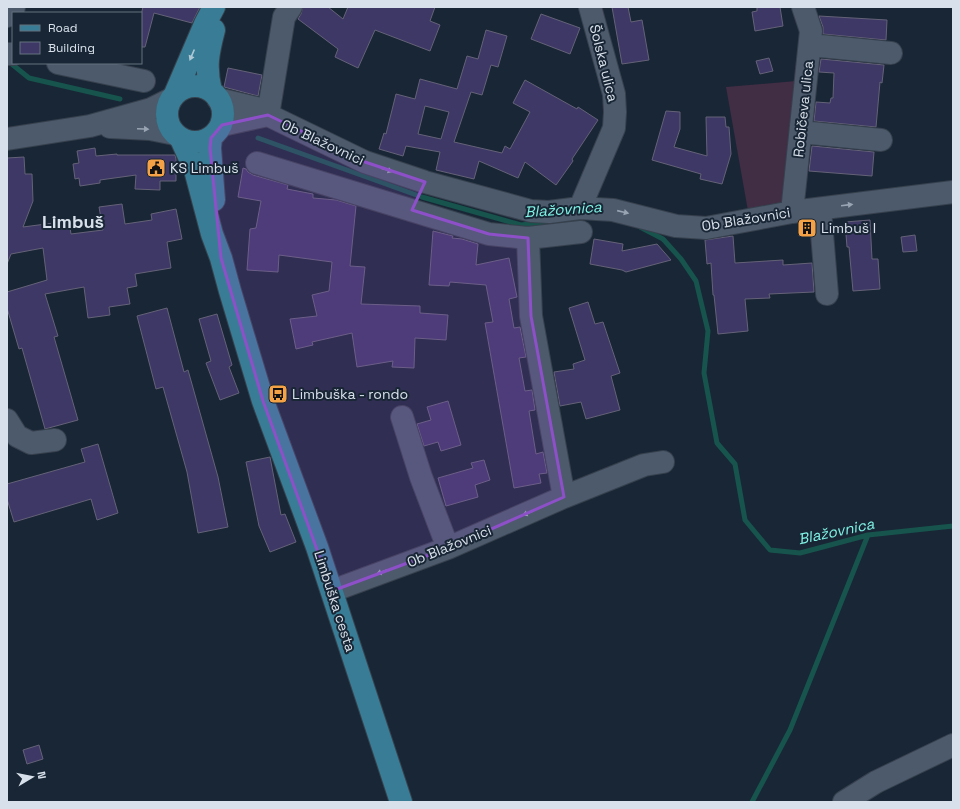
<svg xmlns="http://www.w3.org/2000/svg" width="960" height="809" viewBox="0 0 960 809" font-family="'Space Grotesk',sans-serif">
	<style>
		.garden { fill: #412d44 }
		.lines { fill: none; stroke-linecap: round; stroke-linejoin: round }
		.stream { stroke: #16544d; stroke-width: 5 }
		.building { fill: #3e3866; stroke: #646278; fill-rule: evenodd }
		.minor-casing { stroke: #37414e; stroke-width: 24 }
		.major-casing { stroke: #37414e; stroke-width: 24 }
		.minor { stroke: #4c5a6c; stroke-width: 22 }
		.major { stroke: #387d95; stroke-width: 22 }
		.oneway { fill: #b0c8d6 }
		.oneway2 { fill: #99a4b2 }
		.marked { fill: #8e50c8; fill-opacity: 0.2; stroke: #8e50c8; stroke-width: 3; stroke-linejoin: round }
		.labels { text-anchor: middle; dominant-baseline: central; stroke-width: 4; stroke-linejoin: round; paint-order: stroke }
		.street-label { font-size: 14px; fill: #d8e1eb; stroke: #192635 }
		.poi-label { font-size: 14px; fill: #d8e1eb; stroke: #192635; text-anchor: start }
		.water-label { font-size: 15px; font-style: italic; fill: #7ff3e5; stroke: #192635 }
		.district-label { font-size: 18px; font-weight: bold; fill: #d8e1eb; stroke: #192635 }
	</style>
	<rect width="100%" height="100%" fill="#192635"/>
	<path class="garden" d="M796,81L783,201L772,209L748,211L726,87Z"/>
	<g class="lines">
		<path class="stream" d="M8,61L29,78L120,99
			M258,138L422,197L521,225L546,222
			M640,227L663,239L681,259L696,281L708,331L704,373L717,443L735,464L745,520L770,550L800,553L868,535L953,526
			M752,802L790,730L868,535"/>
	</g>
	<path class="building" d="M143,7H200L192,23L154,13L145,47H141V15Z
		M303,7H328L343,19L348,7H435L430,21L440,25L430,51L375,30L358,68L335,57L338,49L298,19L301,14Z
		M612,7H628L631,22L642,20L649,60L622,64Z
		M757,7H780L783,26L755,31L752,12L757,11Z
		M541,14L580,28L570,54L531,39Z
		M819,16L887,20L886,40L823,34V27Z
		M486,30L507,36L498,67L491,65L482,95L471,92L454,142L502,153L505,146L510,149L530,112L513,103L525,80L577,109L578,107L598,120L572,159L573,161L556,185L525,162L518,178L479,161L474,179L436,170L440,152L406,146L403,156L379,149L384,133L386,134L396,94L415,99L420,79L457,89L467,56L478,59ZM425,106L449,112L441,139L418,134Z
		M769,58L773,71L760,74L756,61Z
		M821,59L884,65L882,83L880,82L876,127L814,121L816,102L830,103L831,98H833L834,73L819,72Z
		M228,68L262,75L258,96L224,87Z
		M666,111L680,112V129L674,147L707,156L706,117H725L726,127H729L731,154L722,184L700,179L701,174L652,160Z
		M812,146L874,152L872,176L809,171Z
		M95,148L96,156L117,154V155H175L176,159V181H160V190L135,189L136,175L100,180V183L80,186L79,178L75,179L73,164L79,163L77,151Z
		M24,157L25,174H32L33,201L23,227L69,221L71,234L103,230L99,207L122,204L125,224L152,220L151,214L176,209L182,239L167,242L171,268L135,274L137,286L127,288L130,304L109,307L110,315L88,318L84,287L45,294L58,336L54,337L78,420L45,429L22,348L19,349L7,308V292L47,280L43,248L11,254L7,264V158Z
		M243,168L246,169L248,172L253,175L288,185L287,189L313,194V198L336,200L356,206L350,266L365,267L361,304L420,306V313L448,315L446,340L415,338L414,368L392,367L393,361L357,367L352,333L312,342L313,345L296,349L290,319L317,316L312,295L329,291L332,262L279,255L278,272L247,270L250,229L256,228L261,201L238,197Z
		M870,220L872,259H878L880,289L853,291L849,247H847L845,222Z
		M433,231L453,236L452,238L462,239L478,244L476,265L509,258L517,297L509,299L514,328L520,327L526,357L519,358L525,391L532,390L535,410L529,411L536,454L543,452L547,473L539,474L541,483L514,488L485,323L493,322L486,285L450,282L449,286L429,285Z
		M915,235L917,251L903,252L901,237Z
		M733,236L735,263L783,260V265L812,263L814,292L769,294L770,298L745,299L748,331L718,334L714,295H713L711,263L707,264L705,240Z
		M594,239L623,244L622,251L657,244L671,260L626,272L622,270L590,264Z
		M588,302L595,324L603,322L620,373L611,376L620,410L586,419L581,402L560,406L554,372L574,369L573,364L585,360L569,308Z
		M167,308L184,372L188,370L218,477L228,527L198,533L187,472L163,387L156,389L137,316Z
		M217,314L232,365L229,367L239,393L220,400L206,363L211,361L199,319Z
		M448,401L461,445L441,451L438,442L424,446L417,424L431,420L427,407Z
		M98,444L118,513L97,520L91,499L14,522L7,499V484L85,462L81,449Z
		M270,457L281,515L285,514L296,542L270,552L259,526L246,462Z
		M484,460L490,480L475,485L478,497L446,506L438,478L473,468L471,463Z
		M39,745L43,759L27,764L23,750Z"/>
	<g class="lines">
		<defs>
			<path id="minor" d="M7,16L14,7
				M810,45L891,53
				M7,54H13
				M58,63L144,81
				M218,99L256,108L268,115L284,17L291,7
				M222,125L268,115L365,162L425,182L531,211L549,212L580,208L613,210L676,226L706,228L792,212L953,192
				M110,127L150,129L175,134
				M801,132L881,140
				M7,139L90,126L151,109L171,99
				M257,163L489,234L528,238L581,232
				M580,208L614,128L615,112L614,94L590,7
				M820,209L827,294
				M792,212L811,31L803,7
				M528,238L531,316L564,497
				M402,417L421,477L448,548
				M7,420L17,436L31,443L55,440
				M332,591L448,548L564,497L644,465L663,462
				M844,802L876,782L953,745"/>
			<path id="major" d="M167 114a28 28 0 1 1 56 0a28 28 0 1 1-56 0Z
				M211,91C205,67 208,53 214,30
				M175,94L205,24L214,7
				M211,138L210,148L214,200
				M181,139L195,170L212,234L221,258L230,291L263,401L317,547L401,802"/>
		</defs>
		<use href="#minor" class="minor-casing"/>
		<use href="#major" class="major-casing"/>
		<use href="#minor" class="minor"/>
		<use href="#major" class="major"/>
	</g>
	<defs><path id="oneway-solid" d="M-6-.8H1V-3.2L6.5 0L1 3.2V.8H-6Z"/></defs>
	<use class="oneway" href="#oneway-solid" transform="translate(192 55) rotate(113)"/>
	<g class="oneway2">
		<use href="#oneway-solid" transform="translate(143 129) rotate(3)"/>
		<use href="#oneway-solid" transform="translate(387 170) rotate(18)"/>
		<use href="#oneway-solid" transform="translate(847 205) rotate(-7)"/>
		<use href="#oneway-solid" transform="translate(623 212) rotate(13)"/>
		<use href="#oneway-solid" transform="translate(528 513) rotate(157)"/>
		<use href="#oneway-solid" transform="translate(382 572) rotate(159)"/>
	</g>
	<path class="marked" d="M268,115L365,162L425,182L412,210L489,234L528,238L531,316L564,497L448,548L332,591L263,401L221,258L210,148L211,138L222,125Z"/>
	<defs>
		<symbol id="civic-square" viewBox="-11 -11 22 22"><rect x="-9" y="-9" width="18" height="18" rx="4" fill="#f5a246" stroke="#192635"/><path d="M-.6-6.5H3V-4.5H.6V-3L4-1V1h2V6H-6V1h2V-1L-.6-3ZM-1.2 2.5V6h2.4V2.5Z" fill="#111"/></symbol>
		<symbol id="building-square" viewBox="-11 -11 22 22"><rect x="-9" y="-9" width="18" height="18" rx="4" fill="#f5a246" stroke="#192635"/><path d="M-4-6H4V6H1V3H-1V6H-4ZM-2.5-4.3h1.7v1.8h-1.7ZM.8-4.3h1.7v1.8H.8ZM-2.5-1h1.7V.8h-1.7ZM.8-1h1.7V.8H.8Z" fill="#111"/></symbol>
		<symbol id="bus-square" viewBox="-11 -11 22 22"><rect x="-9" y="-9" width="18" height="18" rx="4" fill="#f5a246" stroke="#192635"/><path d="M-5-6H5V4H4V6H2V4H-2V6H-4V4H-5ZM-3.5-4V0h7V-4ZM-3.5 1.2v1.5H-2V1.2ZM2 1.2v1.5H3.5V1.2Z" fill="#111"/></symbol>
	</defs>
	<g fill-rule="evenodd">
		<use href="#civic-square" x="145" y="157" width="22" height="22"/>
		<use href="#building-square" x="796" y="217" width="22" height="22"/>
		<use href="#bus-square" x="267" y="383" width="22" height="22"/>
	</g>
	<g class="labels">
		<g class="street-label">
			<text transform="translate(604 63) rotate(76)">Šolska ulica</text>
			<text transform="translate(803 109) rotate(-84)">Robičeva ulica</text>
			<text transform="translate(323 142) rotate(25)">Ob Blažovnici</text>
			<text transform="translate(746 219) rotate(-9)">Ob Blažovnici</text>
			<text transform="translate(449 546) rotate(-22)">Ob Blažovnici</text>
			<text transform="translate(335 601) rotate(72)">Limbuška cesta</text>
		</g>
		<g class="poi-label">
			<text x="170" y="168">KS Limbuš</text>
			<text x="821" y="228">Limbuš I</text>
			<text x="292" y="394">Limbuška - rondo</text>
		</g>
		<g class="water-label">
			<text transform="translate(563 209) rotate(-4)">Blažovnica</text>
			<text transform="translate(836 531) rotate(-12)">Blažovnica</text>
		</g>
		<g class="district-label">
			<text x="73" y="221">Limbuš</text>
		</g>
	</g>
	<rect width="960" height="809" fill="none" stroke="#d8e1eb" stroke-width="16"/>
	<rect x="12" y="12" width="130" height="52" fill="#192635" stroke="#65717e"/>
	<rect x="20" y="25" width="20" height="6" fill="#387d95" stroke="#65717e"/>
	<text x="48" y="32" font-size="12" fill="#d8e1eb">Road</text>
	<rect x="20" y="42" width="20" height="12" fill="#3e3866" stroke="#65717e"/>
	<text x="48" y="52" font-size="12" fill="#d8e1eb">Building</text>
	<g transform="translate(32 777) rotate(80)" stroke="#192635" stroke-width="3" paint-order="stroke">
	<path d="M0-3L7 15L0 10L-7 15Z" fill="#d8e1eb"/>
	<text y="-6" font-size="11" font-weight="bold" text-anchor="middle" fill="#d8e1eb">N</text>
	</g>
</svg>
